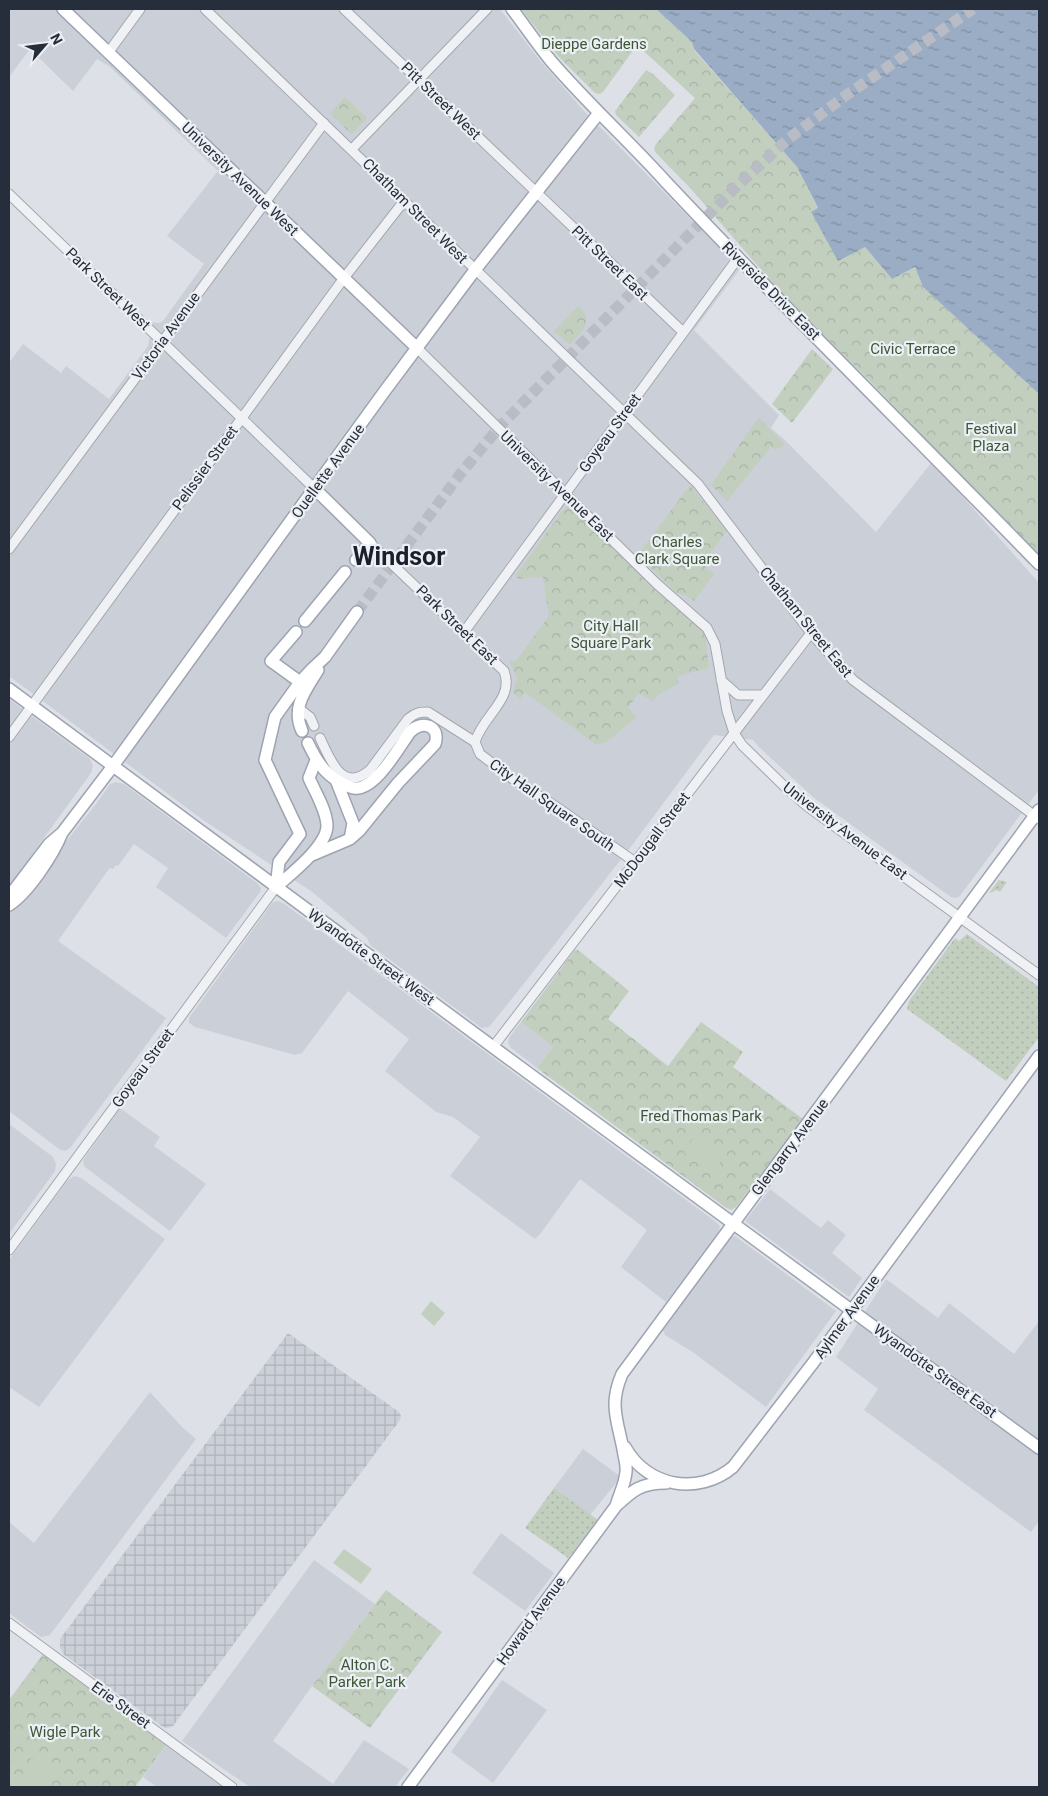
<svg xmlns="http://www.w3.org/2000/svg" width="1048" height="1796" viewBox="0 0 1048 1796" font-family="Roboto,sans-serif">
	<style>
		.built { fill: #cbcfd7 }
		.industrial { fill: url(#industrial-grid) }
		.grass { fill: url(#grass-dots) }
		.forest { fill: url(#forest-crowns) }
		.pitch { fill: #c2cfbf }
		.water { fill: url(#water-ripples) }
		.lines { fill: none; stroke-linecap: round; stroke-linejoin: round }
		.major-tunnel { stroke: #b9bcc4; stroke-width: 11; stroke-dasharray: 11 5.5; stroke-linecap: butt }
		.minor-casing { stroke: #a3a7af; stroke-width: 11 }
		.major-casing { stroke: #9da4b1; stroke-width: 14 }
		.minor { stroke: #eff1f4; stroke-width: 9 }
		.major { stroke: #fff; stroke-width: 11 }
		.labels { text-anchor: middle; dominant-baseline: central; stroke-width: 4.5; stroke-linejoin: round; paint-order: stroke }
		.park-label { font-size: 15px; fill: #3b5636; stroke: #eceff4 }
		.street-label { font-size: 15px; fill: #272e3b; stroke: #eceff4 }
		.town-label { font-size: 25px; font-weight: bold; fill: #1a1f2c; stroke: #eceff4 }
	</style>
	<defs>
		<pattern id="industrial-grid" width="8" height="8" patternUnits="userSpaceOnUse" patternTransform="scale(1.25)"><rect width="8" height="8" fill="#cbcfd7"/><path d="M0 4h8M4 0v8" fill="none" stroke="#aeb2b9"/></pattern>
		<pattern id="grass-dots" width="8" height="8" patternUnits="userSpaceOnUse" patternTransform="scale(1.25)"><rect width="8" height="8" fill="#c2cfbf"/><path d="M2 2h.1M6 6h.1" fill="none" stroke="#a7b2a5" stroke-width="1.8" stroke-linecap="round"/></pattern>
		<pattern id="forest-crowns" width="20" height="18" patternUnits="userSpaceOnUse" patternTransform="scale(1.25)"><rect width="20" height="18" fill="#c2cfbf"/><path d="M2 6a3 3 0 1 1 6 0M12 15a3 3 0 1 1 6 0" fill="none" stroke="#a7b2a5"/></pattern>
		<pattern id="water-ripples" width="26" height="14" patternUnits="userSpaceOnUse" patternTransform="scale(1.25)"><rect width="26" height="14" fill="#9aadc4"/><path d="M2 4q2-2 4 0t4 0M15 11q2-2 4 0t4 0" fill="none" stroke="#7e8da0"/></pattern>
	</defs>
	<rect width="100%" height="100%" fill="#dde0e6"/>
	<path class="built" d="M9,9H500L538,58L584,111L740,269L694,330L779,415L771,428L788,443L876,532L932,462L1039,583V790L959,897L955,898L951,897L813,797L759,747L753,740L714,735L633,844L522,986L489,1027L482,1028L370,945L367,938L311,891L203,820L9,676V363L23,344L61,373L66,366L109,399L148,346L153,322L159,323L163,321L204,264L167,236L218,171L109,66L97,59L73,91L30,49L9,77Z
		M9,699L89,758L93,765L91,773L9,886Z
		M116,782L124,784L257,883L261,888L260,892L226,938L156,887L168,868L134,844L118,866L116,865L113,869L110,868L108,870L58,941L166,1018L70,1148L65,1151L59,1149L9,1111V913L96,804L110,784Z
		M277,901L283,903L716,1222L720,1226L718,1234L666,1302L621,1267L647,1230L580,1179L541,1233L535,1239L450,1176L480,1137L453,1117L436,1112L385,1071L409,1039L348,991L302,1053L295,1055L195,1027L189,1023V1018L272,903Z
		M521,1022L553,1047L537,1068L510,1047L508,1043L509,1038Z
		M120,1108L160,1137L154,1146L206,1184L170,1231L85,1167L83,1163L84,1159Z
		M9,1124L53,1157L56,1164L55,1171L9,1234Z
		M74,1176L81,1178L165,1239L39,1407L9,1387V1260L67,1181Z
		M770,1189L821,1228L828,1220L846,1235L832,1253L862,1278L849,1297L745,1221Z
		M735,1236L836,1311L766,1407L694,1353L665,1335L663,1330L664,1324L729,1237Z
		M886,1279L938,1318L949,1303L1014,1354L1039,1321V1521L1031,1532L864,1410L878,1389L836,1357Z
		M150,1392L182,1427L196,1439L50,1635L41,1637L9,1613V1522L34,1543Z
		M583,1449L621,1477L590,1515L554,1488Z
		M501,1533L554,1573L525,1611L472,1573Z
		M314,1560L375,1604L312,1686L273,1741L333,1784L364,1740L409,1769L395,1787H250L182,1741Z
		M502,1680L547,1710L493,1783L451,1752Z
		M169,1741L232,1787H157L143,1777Z"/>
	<path class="industrial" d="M288,1333L399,1412L401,1416L400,1420L173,1726L168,1728L163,1727L63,1654L60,1647V1639Z"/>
	<path class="grass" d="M999,880L1007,882L1000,892L997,890L989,893Z
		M967,934L1039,987V1037L1006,1081L907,1009L909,1001L955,938L959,941Z
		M554,1488L598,1520L568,1558L525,1528Z"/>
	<path class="forest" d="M521,9H656L692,42L694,50L797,167L818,209L811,212L838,260L865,247L892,279L915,267L923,287L1039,394V557L869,380L783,295L691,189L656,153L654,149L656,144L695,98L637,45L603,92L600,94L595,93L558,56Z
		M646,70L653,74L675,95L639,137L616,115L615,111Z
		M345,97L367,118L353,133H350L330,113Z
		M578,306C596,321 581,331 570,345L554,331Z
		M812,349L833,369L792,423L772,404Z
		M759,417L784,444L781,448L774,449L771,447L727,501L711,485Z
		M690,485L727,531L702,564L714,574L694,601L685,595L677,593L638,555Z
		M569,506L575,508L700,627L705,634L709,668L677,676L678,684L661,693L652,701L639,693L628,708L637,717L605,743L595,744L525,692L520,699L513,692L517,678L509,661H516L549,616L543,577L518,579L516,575L563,510Z
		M575,950H578L629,991L608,1019L668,1066L701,1022L743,1052L733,1067L803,1119L736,1207L731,1210L725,1207L537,1068L553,1047L521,1022Z
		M386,1590L442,1632L370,1728L312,1686Z
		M46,1650L169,1741L135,1787H9V1700Z"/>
	<path class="pitch" d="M693,1138L724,1156L715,1171L684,1153Z
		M431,1301L445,1313L434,1326L421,1314Z
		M344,1549L372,1569L361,1584L333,1563Z
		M31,1758L53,1766L46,1787H21Z"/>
	<path class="water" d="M656,9H1039V394L923,287L915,267L892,279L865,247L838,261L811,212L818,208L797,167L694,49L692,42Z"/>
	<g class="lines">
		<path class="major-tunnel" d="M357,612L461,473L501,425L735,188L787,140L845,96L973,9"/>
		<defs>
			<path id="minor" d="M205,9L698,484L811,633L853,680L1039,819
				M344,9L683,332
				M108,53L140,9
				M352,149L487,9
				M9,194L315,489
				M417,348L657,584L707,628L715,644L727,711L734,733L742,745L785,787L807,806L1039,975
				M370,543L504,671C515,699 483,715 475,742
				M9,549L324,123
				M464,632L738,258
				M721,680L738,695H763
				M298,708L310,717L314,726
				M9,737L344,278L404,201
				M320,738C330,759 342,794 370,770L408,719C415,713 419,712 428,712L475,742
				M475,742L480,754L513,779L558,808L635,862
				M493,1047L811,633
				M9,1250L276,887
				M9,1623L232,1787"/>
			<path id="major" d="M63,9L417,348
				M512,9C525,26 537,44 551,61C587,103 628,140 665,181C787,311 915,436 1039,564
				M315,489L370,543L356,560
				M305,621L345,572
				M296,632L271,661L300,682
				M9,689L501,1053L1039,1448
				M302,731C291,707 306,690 318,670
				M308,743C315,758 324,774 340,782C344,784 350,788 354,788C375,791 399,747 410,732C422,719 441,726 435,744L398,783L359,831L350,839L312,855
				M336,780L353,823L350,839
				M276,887L279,862L300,834L265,760L275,717L300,682L312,669L325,657L357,612
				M276,887C291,874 328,845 327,825C326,809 315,792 309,778L316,760
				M9,901L11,894L49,844L62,833L113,766L384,392L475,270L599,113
				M9,905C28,893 53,855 62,833
				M625,1447C647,1487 698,1496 733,1467L813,1363L1039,1056
				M616,1506C619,1495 625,1484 626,1472C627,1465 624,1457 623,1449C617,1419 609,1404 622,1374L1039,810
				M408,1787L616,1506C633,1490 641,1483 666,1483"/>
		</defs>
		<use href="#minor" class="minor-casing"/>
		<use href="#major" class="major-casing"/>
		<use href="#minor" class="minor"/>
		<use href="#major" class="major"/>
	</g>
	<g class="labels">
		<g class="park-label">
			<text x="594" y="44">Dieppe Gardens</text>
			<text x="913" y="349">Civic Terrace</text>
			<text x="991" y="429">Festival<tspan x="991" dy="17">Plaza</tspan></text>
			<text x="677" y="542">Charles<tspan x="677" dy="17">Clark Square</tspan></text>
			<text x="611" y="626">City Hall<tspan x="611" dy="17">Square Park</tspan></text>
			<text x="701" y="1116">Fred Thomas Park</text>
			<text x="367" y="1665">Alton C.<tspan x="367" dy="17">Parker Park</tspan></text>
			<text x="65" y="1732">Wigle Park</text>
		</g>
		<g class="street-label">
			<text transform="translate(441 101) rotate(44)">Pitt Street West</text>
			<text transform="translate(240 179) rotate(44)">University Avenue West</text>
			<text transform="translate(415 211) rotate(45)">Chatham Street West</text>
			<text transform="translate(610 263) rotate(44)">Pitt Street East</text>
			<text transform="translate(108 289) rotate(44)">Park Street West</text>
			<text transform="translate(771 291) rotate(45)">Riverside Drive East</text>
			<text transform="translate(166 336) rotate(-54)">Victoria Avenue</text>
			<text transform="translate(610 433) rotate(-54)">Goyeau Street</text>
			<text transform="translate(205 468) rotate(-54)">Pelissier Street</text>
			<text transform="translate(328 471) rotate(-54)">Ouellette Avenue</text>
			<text transform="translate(557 486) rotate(44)">University Avenue East</text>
			<text transform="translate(806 622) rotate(51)">Chatham Street East</text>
			<text transform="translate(457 625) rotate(44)">Park Street East</text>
			<text transform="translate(552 805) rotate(35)">City Hall Square South</text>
			<text transform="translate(845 831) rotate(37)">University Avenue East</text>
			<text transform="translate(652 840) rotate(-53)">McDougall Street</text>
			<text transform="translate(371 957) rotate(36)">Wyandotte Street West</text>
			<text transform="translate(143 1068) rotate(-54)">Goyeau Street</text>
			<text transform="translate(790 1147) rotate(-53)">Glengarry Avenue</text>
			<text transform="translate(847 1317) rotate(-54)">Aylmer Avenue</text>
			<text transform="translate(935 1371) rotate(36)">Wyandotte Street East</text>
			<text transform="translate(531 1621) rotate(-54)">Howard Avenue</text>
			<text transform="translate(121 1705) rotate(36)">Erie Street</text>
		</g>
		<g class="town-label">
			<text x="399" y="556">Windsor</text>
		</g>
	</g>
	<rect width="1048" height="1796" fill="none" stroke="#272e3b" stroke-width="20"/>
	<g transform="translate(45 45) rotate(62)" stroke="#eceff4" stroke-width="4" paint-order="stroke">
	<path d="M0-4L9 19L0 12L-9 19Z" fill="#272e3b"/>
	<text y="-8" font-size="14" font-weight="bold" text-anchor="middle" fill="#272e3b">N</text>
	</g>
</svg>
